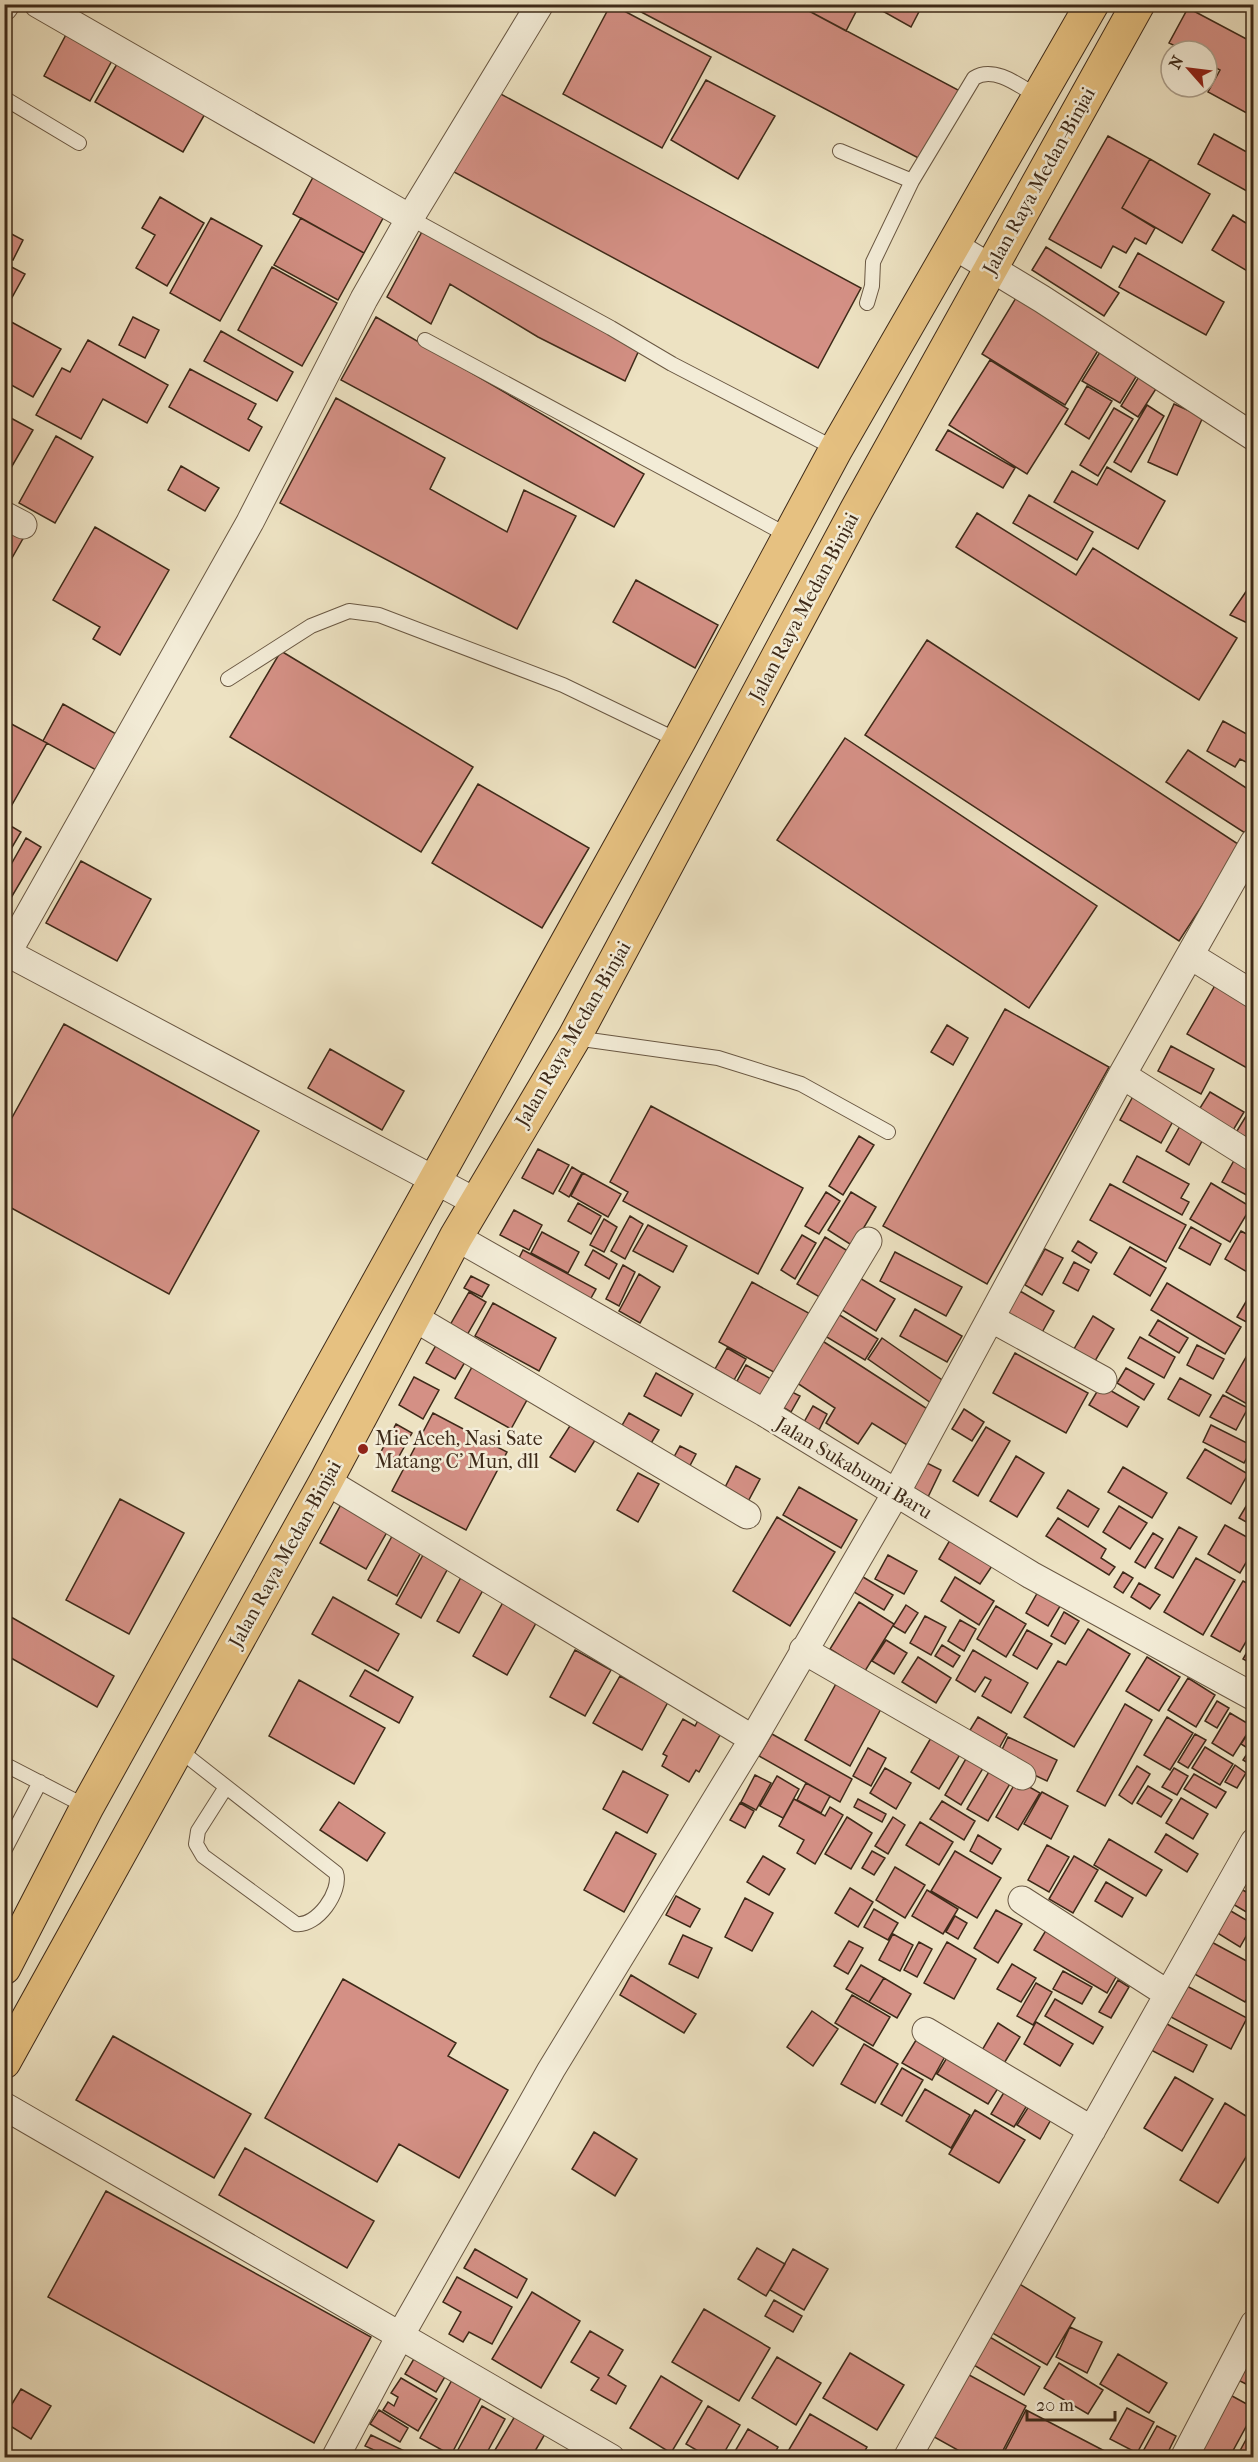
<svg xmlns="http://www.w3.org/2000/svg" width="1258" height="2462" viewBox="0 0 1258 2462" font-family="'IM FELL French Canon',serif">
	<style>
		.building { fill: #d49085; stroke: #3e2a19; stroke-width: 1.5 }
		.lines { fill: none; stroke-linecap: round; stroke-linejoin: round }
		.lane-casing { stroke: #6a5843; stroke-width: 16 }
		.street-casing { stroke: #6a5843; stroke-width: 29 }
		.highway-casing { stroke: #3e2a19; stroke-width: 35 }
		.lane { stroke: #f3ecd7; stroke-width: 14 }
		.street { stroke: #f3ecd7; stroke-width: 27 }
		.highway { stroke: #e6c181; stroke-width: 33 }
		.poi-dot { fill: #8f2418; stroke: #f3ecd7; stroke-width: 2 }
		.labels { text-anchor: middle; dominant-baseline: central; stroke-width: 5; stroke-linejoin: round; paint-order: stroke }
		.street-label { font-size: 20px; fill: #3e2a19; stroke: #f3ecd7 }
		.poi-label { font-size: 20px; fill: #3e2a19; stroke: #f3ecd7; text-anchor: start }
	</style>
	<rect width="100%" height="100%" fill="#ede2c2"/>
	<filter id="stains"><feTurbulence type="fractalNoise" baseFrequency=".00333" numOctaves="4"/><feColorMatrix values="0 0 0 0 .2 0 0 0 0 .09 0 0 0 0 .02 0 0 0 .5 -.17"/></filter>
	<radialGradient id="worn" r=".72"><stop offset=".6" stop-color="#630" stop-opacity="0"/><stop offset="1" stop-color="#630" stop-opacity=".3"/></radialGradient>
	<path class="building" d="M611,4L711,57L662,148L563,94Z
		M626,4H796L960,91L924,161Z
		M796,4H860L846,31Z
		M870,4H923L911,27Z
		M1188,8L1254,43V117L1208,92L1220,70L1207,63V51H1185L1169,43Z
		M68,31L114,57L90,101L44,76Z
		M121,57L209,107L183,152L95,102Z
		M706,80L775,116L738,179L671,140Z
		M497,92L861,288L818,368L454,172Z
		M1214,134L1254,156V195L1198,164Z
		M1108,136L1150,159L1122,208L1155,228L1146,244L1135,238L1126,253L1113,246L1101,268L1049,239Z
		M1150,159L1210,194L1182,243L1122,208Z
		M317,170L388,209L364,253L293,214Z
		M160,197L204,223L167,286L136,268L155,235L142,228Z
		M1233,215L1254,228V275L1212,250Z
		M211,218L262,246L220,321L170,293Z
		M301,218L364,253L338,300L274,265Z
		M424,228L640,348L625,381L538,337L450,284L431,324L387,297Z
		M4,230L23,240L13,260L4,256Z
		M1046,247L1119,293L1104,316L1032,270Z
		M1138,253L1224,302L1206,335L1119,287Z
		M4,263L25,274L5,310H4Z
		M272,267L337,303L302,366L238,330Z
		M1019,293L1102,344L1065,405L982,354Z
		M133,317L159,330L145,358L119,345Z
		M376,317L644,474L614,527L341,380Z
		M4,318L61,349L33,397L4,381Z
		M221,331L293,372L277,401L204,361Z
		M88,340L168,385L147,423L103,399L81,439L36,415L62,368L70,372Z
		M1105,344L1142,367L1120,403L1082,381Z
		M990,360L1068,409L1027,474L949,425Z
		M190,369L256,404L248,419L262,427L249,451L169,407Z
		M1143,370L1161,381L1138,417L1121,406Z
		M1087,386L1112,401L1089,439L1065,424Z
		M336,398L445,458L430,489L507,532L524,490L576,516L517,629L280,503Z
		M1174,404L1203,417L1177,475L1148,462Z
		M1147,405L1164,416L1131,472L1114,462Z
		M1114,408L1133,419L1098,476L1080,465Z
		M9,417L33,430L4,480V426Z
		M948,430L1015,468L1003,488L936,450Z
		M56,436L93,457L55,523L19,503Z
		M181,466L219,488L205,511L168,490Z
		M1107,467L1165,501L1138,549L1054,502L1072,471L1097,485Z
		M1029,495L1093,532L1077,560L1013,523Z
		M977,513L1076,575L1093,548L1237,638L1199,700L956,547Z
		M4,523L25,535L4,572Z
		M95,527L169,570L120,655L93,639L100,627L53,600Z
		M636,580L718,625L695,668L613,622Z
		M1254,580V626L1230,615Z
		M927,640L1241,846L1179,941L865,735Z
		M281,651L473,767L421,852L230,737Z
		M63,704L118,735L98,771L43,741Z
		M4,720L47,743L9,810L4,807Z
		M1223,721L1254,738L1251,744L1254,745V766L1240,759L1235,767L1207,751Z
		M845,738L1097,906L1029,1008L777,840Z
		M1188,750L1254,793V820L1245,833L1166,782Z
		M478,784L589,848L542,928L432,863Z
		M4,822L21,832L4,861Z
		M26,838L41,847L11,898L4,894V877Z
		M81,861L151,899L117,961L46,923Z
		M1217,982L1254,1003V1072L1187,1034Z
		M1005,1009L1109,1067L987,1284L883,1226Z
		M64,1024L259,1131L169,1294L4,1204V1132Z
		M947,1025L968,1038L953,1065L931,1052Z
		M1171,1046L1214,1069L1201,1094L1158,1071Z
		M330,1049L404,1091L382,1130L308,1088Z
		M1136,1091L1177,1114L1161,1143L1120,1120Z
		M1210,1092L1244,1112L1229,1137L1195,1116Z
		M651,1106L803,1188L758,1274L623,1201L628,1192L610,1182Z
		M1251,1108L1254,1110V1152L1232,1139Z
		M1184,1119L1207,1132L1189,1165L1166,1151Z
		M859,1136L874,1145L843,1195L829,1186Z
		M538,1149L569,1165L553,1194L522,1178Z
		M1137,1156L1189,1184L1181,1198L1189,1202L1182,1215L1123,1182Z
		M1236,1157L1254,1166V1199L1222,1182Z
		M572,1167L582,1173L569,1197L559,1191Z
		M583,1173L621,1194L608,1217L571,1196Z
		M1211,1183L1251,1207L1230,1242L1190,1219Z
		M1110,1184L1186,1225L1166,1262L1090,1220Z
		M826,1192L840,1201L819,1234L805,1226Z
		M851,1192L876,1207L853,1246L828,1230Z
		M578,1203L601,1216L591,1234L568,1221Z
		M514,1210L542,1225L529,1250L500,1235Z
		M630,1216L643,1224L625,1259L611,1251Z
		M604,1219L617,1227L604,1252L590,1245Z
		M648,1225L687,1246L673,1272L633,1251Z
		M1191,1227L1221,1244L1210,1265L1179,1248Z
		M1241,1231L1254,1238V1276L1225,1259Z
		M542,1232L579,1252L568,1273L531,1253Z
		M802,1235L816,1243L795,1279L781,1270Z
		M825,1237L851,1253L823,1299L797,1284Z
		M1078,1241L1097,1253L1091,1263L1072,1251Z
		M1130,1247L1166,1268L1150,1296L1114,1274Z
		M1045,1249L1063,1258L1042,1295L1025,1285Z
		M523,1250L596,1289L586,1307L514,1268Z
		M593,1250L617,1264L609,1279L585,1265Z
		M895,1252L962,1287L946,1316L880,1281Z
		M1074,1262L1089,1270L1078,1291L1063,1283Z
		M623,1265L635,1272L619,1306L606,1299Z
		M639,1274L660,1287L640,1323L619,1311Z
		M471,1276L489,1285L482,1297L464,1288Z
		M858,1277L895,1299L876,1331L839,1308Z
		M752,1282L814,1316L781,1376L719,1342Z
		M1167,1283L1241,1327L1225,1354L1151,1310Z
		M1254,1288V1326L1237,1317Z
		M1020,1291L1054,1311L1040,1336L1006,1315Z
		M469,1292L486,1302L463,1342L446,1332Z
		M493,1303L556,1338L539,1371L475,1336Z
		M915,1309L962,1336L947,1362L900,1336Z
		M838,1314L878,1339L865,1360L825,1336Z
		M1093,1316L1114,1329L1095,1361L1074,1349Z
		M1158,1320L1188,1338L1179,1353L1149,1335Z
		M1140,1337L1175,1357L1164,1378L1128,1358Z
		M882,1338L945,1382L931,1403L868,1359Z
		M439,1340L468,1357L455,1379L426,1363Z
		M821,1340L929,1410L907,1445L872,1423L858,1444L826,1423L835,1408L794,1381Z
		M1197,1345L1224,1359L1213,1379L1187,1365Z
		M1253,1345H1254V1408L1226,1392Z
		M727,1348L746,1359L734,1380L715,1369Z
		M1015,1353L1088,1393L1066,1433L993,1393Z
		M477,1358L533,1389L511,1429L455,1398Z
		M746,1365L771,1379L761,1397L736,1383Z
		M1126,1368L1154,1384L1144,1400L1117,1383Z
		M656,1373L693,1394L681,1416L644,1396Z
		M414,1377L439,1390L423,1419L399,1405Z
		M1180,1378L1211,1395L1199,1416L1168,1399Z
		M1101,1385L1139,1407L1127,1427L1089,1405Z
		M784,1388L800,1396L791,1412L776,1403Z
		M1223,1395L1248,1408L1236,1430L1210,1417Z
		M813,1406L827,1414L818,1432L803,1424Z
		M964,1409L984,1422L972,1441L952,1429Z
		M433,1413L507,1452L466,1530L392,1491Z
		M629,1413L659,1430L650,1445L620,1429Z
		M575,1418L599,1434L575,1472L550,1457Z
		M396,1424L412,1433L393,1467L377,1459Z
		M1211,1425L1253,1446L1244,1463L1203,1442Z
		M986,1427L1010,1441L978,1496L953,1481Z
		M680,1446L696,1454L685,1475L669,1466Z
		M1205,1449L1248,1474L1231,1504L1187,1478Z
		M1016,1456L1044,1473L1017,1517L990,1501Z
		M921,1460L941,1470L928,1497L907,1486Z
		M736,1466L760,1479L744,1509L720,1497Z
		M1123,1467L1167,1493L1152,1518L1108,1492Z
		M638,1473L659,1484L638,1522L617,1510Z
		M799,1487L857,1520L841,1548L783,1515Z
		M1068,1490L1099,1509L1088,1527L1057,1508Z
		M1254,1493V1513L1248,1523L1239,1518Z
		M120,1499L184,1533L129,1634L66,1600Z
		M344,1499L391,1525L366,1569L320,1543Z
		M1119,1506L1147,1523L1130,1549L1103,1532Z
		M777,1517L835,1552L790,1626L733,1591Z
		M1058,1518L1106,1549L1101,1558L1115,1567L1109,1575L1046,1536Z
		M1225,1525L1254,1541V1549L1240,1573L1208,1554Z
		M1179,1527L1197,1537L1173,1578L1155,1568Z
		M396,1529L425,1545L397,1596L368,1580Z
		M1153,1533L1163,1539L1145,1568L1135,1562Z
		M950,1540L992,1566L980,1584L939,1559Z
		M428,1546L453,1559L421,1618L396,1604Z
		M888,1555L917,1571L904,1594L875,1579Z
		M1196,1558L1235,1580L1203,1635L1164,1612Z
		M465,1570L487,1583L459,1633L437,1621Z
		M1123,1572L1133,1578L1123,1593L1114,1587Z
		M863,1577L893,1595L884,1610L854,1592Z
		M955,1577L994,1601L979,1625L941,1601Z
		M1243,1581L1254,1587V1628L1240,1652L1211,1636Z
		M1139,1583L1160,1595L1150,1609L1131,1597Z
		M1039,1590L1062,1603L1048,1626L1026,1613Z
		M333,1597L399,1634L378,1671L312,1634Z
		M506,1597L540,1616L507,1675L473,1656Z
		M859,1602L894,1624L865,1671L830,1649Z
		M906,1605L918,1613L905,1633L893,1626Z
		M996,1606L1026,1624L1006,1657L977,1639Z
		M1064,1612L1079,1621L1065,1644L1051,1636Z
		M925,1616L946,1627L931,1655L910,1643Z
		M11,1617L114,1676L97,1707L4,1654V1628Z
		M960,1620L976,1629L964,1651L948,1641Z
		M1088,1629L1130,1654L1074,1747L1024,1717L1058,1661L1066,1665Z
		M1027,1630L1052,1644L1037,1669L1013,1655Z
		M886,1640L907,1653L894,1674L872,1661Z
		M1254,1640V1665L1243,1659Z
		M942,1645L960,1656L953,1667L935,1656Z
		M575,1650L611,1670L585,1716L550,1697Z
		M973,1650L1028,1683L1011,1713L982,1696L991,1680L985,1677L975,1692L956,1680Z
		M918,1657L951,1678L936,1703L902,1682Z
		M1147,1657L1180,1677L1159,1711L1126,1691Z
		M365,1670L413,1697L399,1723L350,1696Z
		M620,1676L668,1702L642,1750L593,1723Z
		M1188,1678L1215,1695L1196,1727L1168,1710Z
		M299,1680L385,1728L354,1784L269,1736Z
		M837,1682L882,1707L850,1766L805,1740Z
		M1217,1701L1229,1708L1217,1728L1205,1721Z
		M1125,1704L1152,1720L1105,1806L1077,1791Z
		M1230,1713L1252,1726L1233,1756L1212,1743Z
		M701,1715L724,1728L699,1772L696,1770L689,1782L662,1766L667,1756L663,1754L683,1719L695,1726Z
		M978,1717L1007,1734L997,1752L967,1735Z
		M1167,1717L1193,1733L1170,1770L1144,1755Z
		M1254,1724V1741L1249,1749L1241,1744Z
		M935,1731L964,1748L939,1789L911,1772Z
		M772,1734L852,1779L840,1802L759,1756Z
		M1195,1734L1206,1740L1188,1768L1178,1762Z
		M1008,1737L1057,1760L1047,1781L998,1758Z
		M1254,1743V1767L1243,1760Z
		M1205,1747L1233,1764L1220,1785L1192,1768Z
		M868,1748L886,1758L871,1786L853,1776Z
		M971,1750L988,1760L961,1805L945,1795Z
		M993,1765L1014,1777L988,1821L967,1809Z
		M1235,1765L1246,1773L1237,1788L1225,1782Z
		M1137,1766L1150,1774L1132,1804L1119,1795Z
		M885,1768L911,1783L896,1809L870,1793Z
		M1174,1768L1188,1776L1177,1795L1162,1787Z
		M623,1771L668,1795L647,1833L603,1809Z
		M1194,1774L1226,1792L1216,1808L1184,1789Z
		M755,1775L771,1783L756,1810L741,1802Z
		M777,1776L799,1789L783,1818L760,1806Z
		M1017,1780L1040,1793L1018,1830L996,1817Z
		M806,1783L830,1796L821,1813L797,1800Z
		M1148,1786L1172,1800L1161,1817L1137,1803Z
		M1042,1792L1068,1806L1051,1839L1024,1824Z
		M1181,1798L1208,1814L1193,1839L1166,1823Z
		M794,1799L825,1816L830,1807L843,1815L815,1864L797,1853L804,1840L779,1826Z
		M858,1799L886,1814L882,1822L854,1807Z
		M942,1801L975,1821L964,1840L930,1819Z
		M339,1802L385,1833L367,1861L320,1830Z
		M740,1803L754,1811L745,1828L730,1820Z
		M847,1817L872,1833L851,1869L825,1854Z
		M893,1817L905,1825L888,1854L875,1846Z
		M920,1822L953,1842L939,1865L906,1845Z
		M616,1832L656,1854L624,1912L584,1890Z
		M1166,1834L1198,1854L1187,1872L1155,1852Z
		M978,1835L1001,1849L992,1864L970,1851Z
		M1109,1839L1162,1870L1146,1896L1094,1865Z
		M1047,1845L1069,1857L1049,1892L1028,1880Z
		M872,1851L885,1858L874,1875L862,1868Z
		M955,1851L1001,1878L977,1918L931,1891Z
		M763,1856L785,1869L769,1895L747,1882Z
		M1074,1856L1098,1870L1073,1913L1049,1899Z
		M895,1867L925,1885L905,1918L876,1900Z
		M1106,1882L1133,1898L1122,1917L1095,1901Z
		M1235,1886L1254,1896V1903L1248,1913L1226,1900Z
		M850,1888L873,1902L858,1927L835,1913Z
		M927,1890L958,1909L943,1934L912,1916Z
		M676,1896L700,1909L690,1927L666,1915Z
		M745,1898L773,1913L752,1951L725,1937Z
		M1224,1907L1253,1924L1240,1947L1211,1929Z
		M874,1909L898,1923L888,1940L864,1927Z
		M996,1910L1022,1924L998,1963L974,1948Z
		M955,1916L967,1923L958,1939L946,1932Z
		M1048,1927L1120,1970L1107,1993L1034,1950Z
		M893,1934L913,1945L900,1971L879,1960Z
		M683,1935L712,1948L698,1978L669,1964Z
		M1206,1939L1254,1965V1987L1245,2002L1189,1971Z
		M849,1941L863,1948L848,1974L834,1966Z
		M919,1942L932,1949L917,1977L904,1970Z
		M947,1942L976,1959L954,1999L924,1983Z
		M1012,1964L1036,1978L1021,2002L997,1989Z
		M861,1965L884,1978L869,2002L846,1989Z
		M1063,1971L1092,1987L1082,2004L1053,1989Z
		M631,1975L696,2014L684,2033L620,1995Z
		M884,1978L911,1994L897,2018L869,2002Z
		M343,1979L456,2043L448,2056L508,2090L459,2178L399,2144L377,2182L265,2118Z
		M1118,1980L1129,1987L1111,2018L1099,2012Z
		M1036,1983L1052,1992L1033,2025L1017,2016Z
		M1185,1985L1247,2018L1231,2049L1169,2016Z
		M852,1995L890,2017L873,2046L835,2023Z
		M1055,1999L1103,2027L1093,2044L1045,2016Z
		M812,2011L838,2029L813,2066L787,2047Z
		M1036,2022L1073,2044L1060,2066L1024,2044Z
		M998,2023L1020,2037L1000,2070L978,2057Z
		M1165,2023L1207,2045L1193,2072L1151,2050Z
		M921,2032L949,2049L932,2080L902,2063Z
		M113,2036L251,2114L214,2178L76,2100Z
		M864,2044L898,2064L875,2103L841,2084Z
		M951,2051L1002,2082L988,2104L937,2074Z
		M902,2068L923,2080L902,2116L881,2104Z
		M1175,2077L1213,2099L1182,2151L1144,2128Z
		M1009,2084L1032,2097L1014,2127L991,2114Z
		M925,2089L970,2115L951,2148L906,2121Z
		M1031,2103L1053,2116L1040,2139L1017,2125Z
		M1225,2103L1254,2121V2144L1218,2203L1180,2180Z
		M975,2110L1025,2140L999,2183L949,2154Z
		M594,2132L637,2159L615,2196L572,2169Z
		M245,2148L374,2221L347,2268L219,2195Z
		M106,2191L371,2337L314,2443L48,2297Z
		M757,2248L785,2264L766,2296L738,2279Z
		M475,2249L527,2279L517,2298L464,2268Z
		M793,2249L828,2269L804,2310L770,2290Z
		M457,2277L512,2307L492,2344L469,2332L463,2342L449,2334L461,2312L443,2302Z
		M1013,2280L1075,2318L1047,2365L984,2328Z
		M532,2292L580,2321L541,2388L492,2359Z
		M774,2300L802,2316L793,2332L765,2316Z
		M704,2309L770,2348L739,2401L672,2362Z
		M1070,2327L1102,2342L1087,2373L1056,2357Z
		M590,2331L623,2350L608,2375L626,2386L616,2404L591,2390L599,2378L571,2362Z
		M983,2333L1040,2367L1024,2395L967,2361Z
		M1254,2345V2388L1230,2376Z
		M850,2353L904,2385L877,2430L823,2398Z
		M1118,2354L1167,2383L1149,2413L1100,2384Z
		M415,2357L446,2375L436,2392L405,2374Z
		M777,2357L821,2383L796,2425L752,2398Z
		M1059,2363L1103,2390L1088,2414L1044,2388Z
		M960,2370L1026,2406L999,2458H972L927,2433Z
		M661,2376L702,2401L671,2453L630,2428Z
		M401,2378L437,2399L418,2431L383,2410L388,2402L394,2406L398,2397L391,2393Z
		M452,2380L482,2396L451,2455L420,2438Z
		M21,2389L51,2406L31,2439L4,2422V2417Z
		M1223,2391L1254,2408V2412L1229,2458H1187Z
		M482,2406L505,2419L484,2458L454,2457Z
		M708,2406L740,2425L721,2458H710L686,2444Z
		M1127,2408L1154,2422L1137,2453L1110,2439Z
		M379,2410L408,2428L400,2442L370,2424Z
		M1026,2410L1118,2458H1001Z
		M810,2414L867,2447L861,2458H784Z
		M515,2416L545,2434L531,2458H507L495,2450Z
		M1254,2425V2458H1236Z
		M1157,2426L1176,2436L1165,2458H1145L1141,2455Z
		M748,2429L778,2447L772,2458H731Z
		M371,2435L415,2456L414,2458H381L383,2454L365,2446Z"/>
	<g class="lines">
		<defs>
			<path id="lane" d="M4,98L79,143
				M840,151L912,181L974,78C994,65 1020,86 1038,97
				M410,218L611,328L672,364L836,449
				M867,303L872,286L873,262L912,181
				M425,340L789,536
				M228,679L311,626L349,611L379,615L563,685L679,741
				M575,1038L718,1058L801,1084L888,1132
				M178,1749L336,1873C342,1891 317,1927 296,1924L203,1856L196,1844L198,1831L226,1787
				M4,1764L87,1807
				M4,1851L40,1782"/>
			<path id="street" d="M38,4L410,218
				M4,7L6,4
				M953,245L1042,299L1254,437
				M4,515L23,525
				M4,951L476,1202
				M1191,956L1254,995
				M4,959L250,522L364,299L410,218L540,4
				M1122,1075L1254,1158
				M456,1237L765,1413L1031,1575L1254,1697
				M413,1317L747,1515
				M992,1319L1103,1380
				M765,1413L868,1241
				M326,1481L753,1739
				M803,1650L1022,1776
				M1022,1900L1168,1994
				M926,2031L1092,2130
				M4,2106L611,2458
				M335,2458L400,2336L551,2070L753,1739L896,1493L1122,1075L1254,842
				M907,2458L1254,1842
				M1184,2458L1254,2324"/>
			<path id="highway" d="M4,1968L87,1807L679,741L836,449L1092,4
				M4,2062L326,1481L456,1237L574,1038L857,509L1138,4"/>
		</defs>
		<use href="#lane" class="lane-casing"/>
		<use href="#street" class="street-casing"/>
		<use href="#highway" class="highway-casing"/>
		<use href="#lane" class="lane"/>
		<use href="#street" class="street"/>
		<use href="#highway" class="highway"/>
	</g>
	<circle class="poi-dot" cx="363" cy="1449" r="6"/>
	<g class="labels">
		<g class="street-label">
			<text transform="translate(1039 181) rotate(-61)">Jalan Raya Medan-Binjai</text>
			<text transform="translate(804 607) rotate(-62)">Jalan Raya Medan-Binjai</text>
			<text transform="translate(573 1034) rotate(-60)">Jalan Raya Medan-Binjai</text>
			<text transform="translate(854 1468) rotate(31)">Jalan Sukabumi Baru</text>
			<text transform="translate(285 1554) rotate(-61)">Jalan Raya Medan-Binjai</text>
		</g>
		<g class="poi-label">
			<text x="375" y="1438">Mie Aceh, Nasi Sate<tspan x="375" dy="23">Matang C' Mun, dll</tspan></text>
		</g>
	</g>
	<rect width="1258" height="2462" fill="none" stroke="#ede2c2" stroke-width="24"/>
	<rect x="6" y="6" width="1246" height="2450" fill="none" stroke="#3e2a19" stroke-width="3"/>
	<rect x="12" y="12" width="1234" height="2438" fill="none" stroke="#3e2a19" stroke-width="1.5"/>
	<g transform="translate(1189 69) rotate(298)"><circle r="28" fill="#f3ecd7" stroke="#ab9e8b" stroke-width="1.5"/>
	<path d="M0-4.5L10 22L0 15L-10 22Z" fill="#8f2418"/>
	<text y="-9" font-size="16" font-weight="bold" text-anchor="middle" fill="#3e2a19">N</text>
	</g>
	<path d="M1027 2411v9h88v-9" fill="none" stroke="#3e2a19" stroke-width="3"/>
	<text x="1036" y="2411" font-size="18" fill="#3e2a19" stroke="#f3ecd7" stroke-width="4.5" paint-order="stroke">20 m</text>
	<rect width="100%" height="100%" filter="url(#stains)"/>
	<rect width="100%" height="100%" fill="url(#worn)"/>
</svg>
